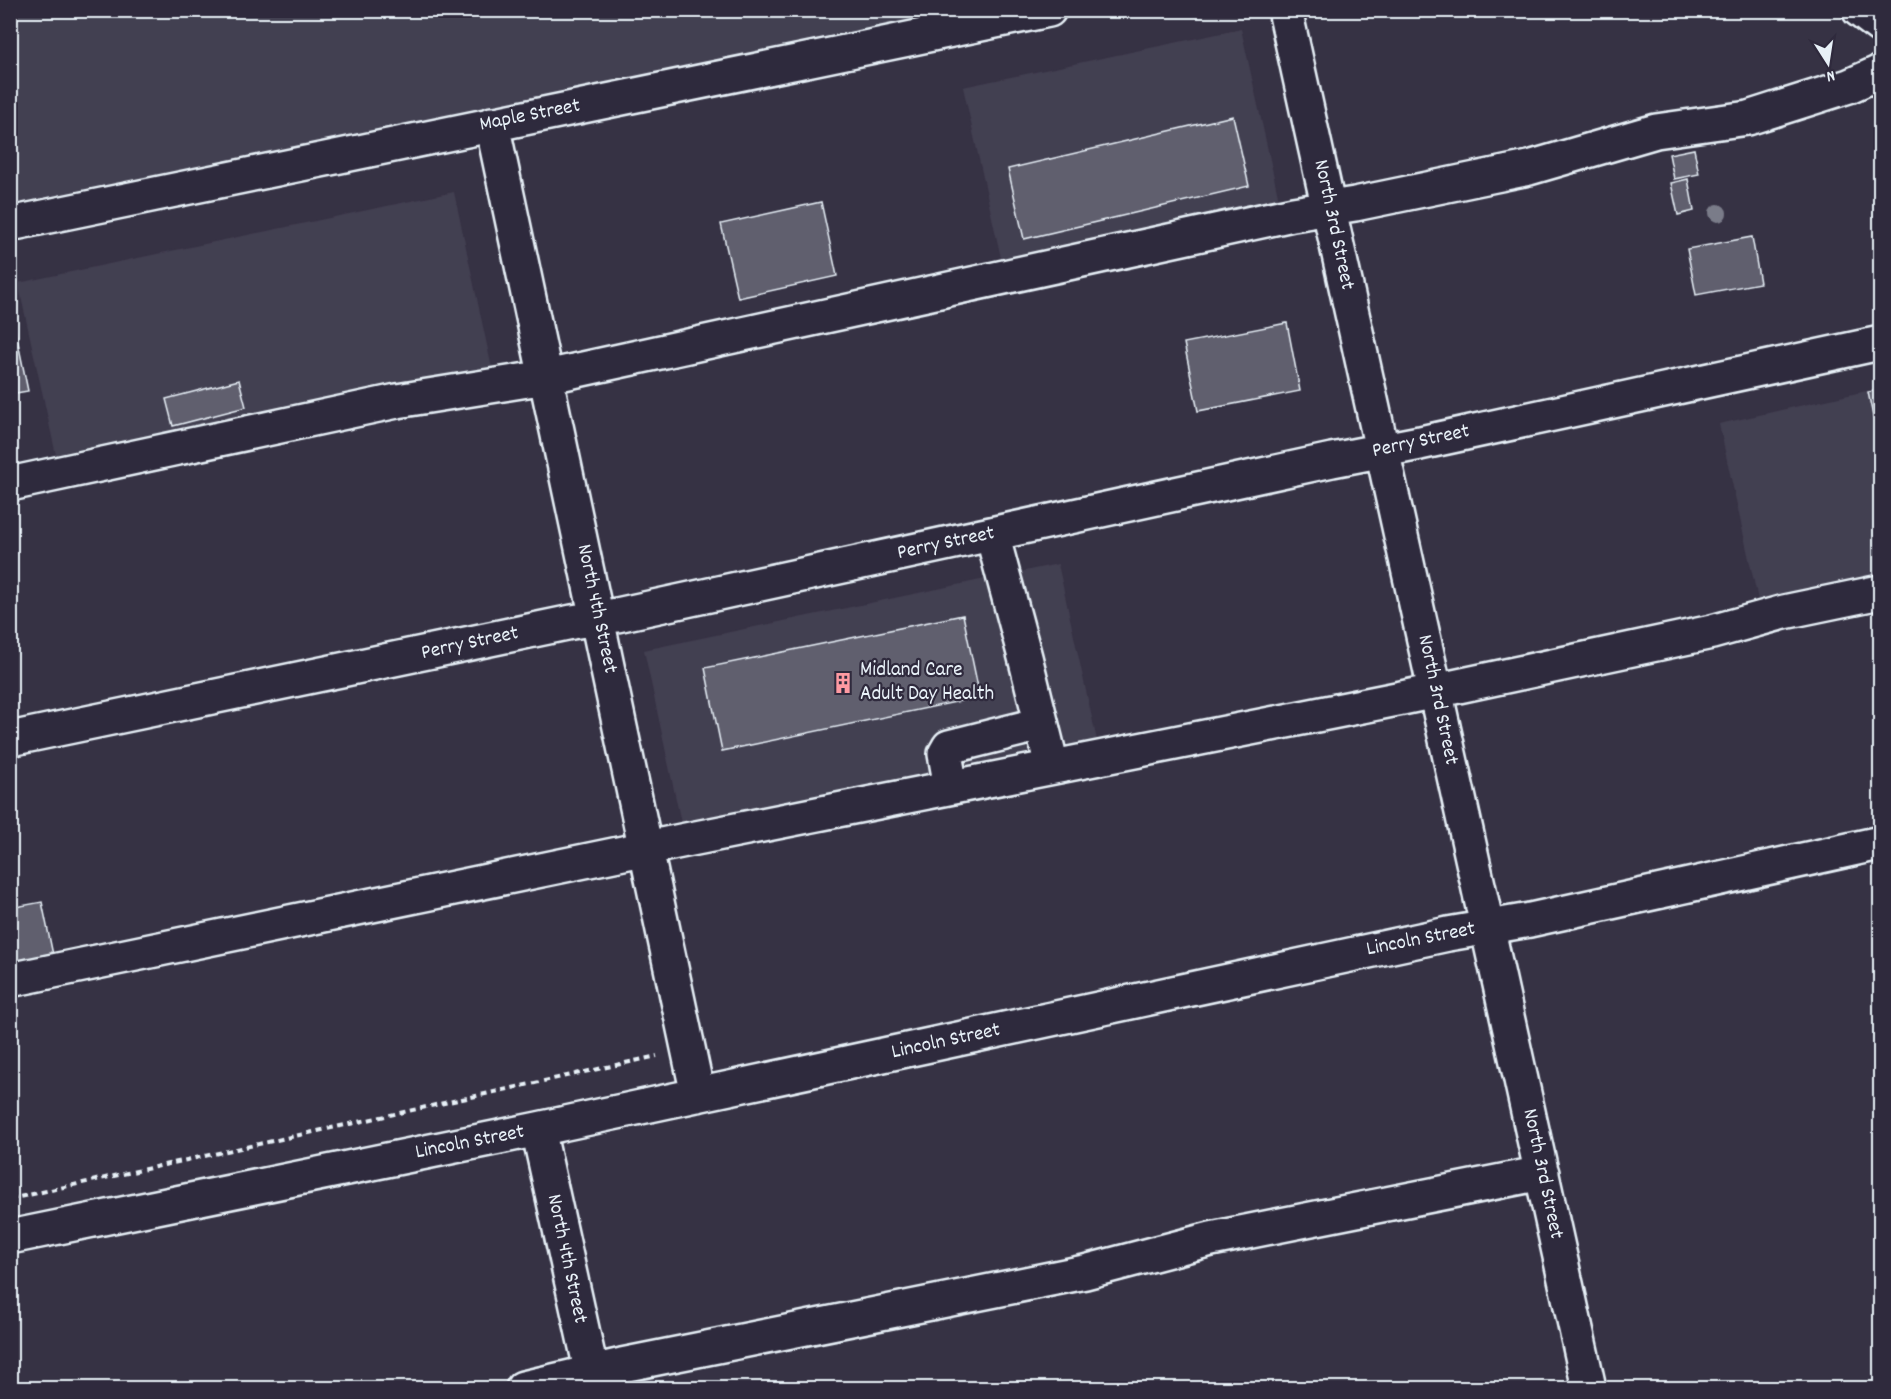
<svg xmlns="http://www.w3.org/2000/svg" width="1891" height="1399" viewBox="0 0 1891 1399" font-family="Dekko,sans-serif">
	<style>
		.built { fill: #433f51 }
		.building { fill: #605e6e; stroke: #e8f1f8; stroke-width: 1.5 }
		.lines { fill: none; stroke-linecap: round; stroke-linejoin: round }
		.minor-casing { stroke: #e8f1f8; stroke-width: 38 }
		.path { stroke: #e8f1f8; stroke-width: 4; stroke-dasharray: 6 4.5; stroke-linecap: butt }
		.minor { stroke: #2f2a3d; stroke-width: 33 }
		.tree { fill: #7a7b89 }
		.labels { text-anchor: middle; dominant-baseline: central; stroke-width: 4.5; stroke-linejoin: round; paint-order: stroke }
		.street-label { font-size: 21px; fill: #e8f1f8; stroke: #2f2a3d }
		.poi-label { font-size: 21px; fill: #e8f1f8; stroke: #2f2a3d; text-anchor: start }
	</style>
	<rect width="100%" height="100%" fill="#363244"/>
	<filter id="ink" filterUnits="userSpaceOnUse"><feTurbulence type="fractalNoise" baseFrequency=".0167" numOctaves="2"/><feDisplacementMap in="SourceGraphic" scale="12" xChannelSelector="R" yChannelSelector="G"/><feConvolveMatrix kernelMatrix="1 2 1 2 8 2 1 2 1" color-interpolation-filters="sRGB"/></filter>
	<g filter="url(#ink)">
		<path class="built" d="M10,11H972L11,211Z
			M1241,29L1281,209L1003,267L963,87Z
			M454,192L493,373L58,464L18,283Z
			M1880,388V577L1759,604L1719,424Z
			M1058,564L1098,745L683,832L644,650Z"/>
		<path class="building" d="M1233,116L1249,186L1024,239L1008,169Z
			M1694,149L1699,174L1674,179L1669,154Z
			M1688,179L1694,211L1678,215L1671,183Z
			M821,202L837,276L738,298L721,224Z
			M1752,237L1760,283L1696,295L1687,249Z
			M14,323L28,391L10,394V324Z
			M1287,323L1300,391L1198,411L1184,343Z
			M239,380L246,407L173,426L166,399Z
			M1880,390V450L1868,392Z
			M963,615L980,697L722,751L705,668Z
			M42,902L53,955L10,963V908Z"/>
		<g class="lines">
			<defs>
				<path id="minor" d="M1285,10L1589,1388
					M1859,10L1880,26
					M492,124L698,1095
					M10,224L1049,10
					M10,484L397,401L546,377L1293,214L1355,204L1529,168L1656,131L1748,118L1849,86L1880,72
					M992,534L1025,657L1052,766
					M10,739L572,622L617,615L1332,460L1420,443L1880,343
					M951,787L945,754L949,747L1041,724
					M10,980L681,841L1402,698L1712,632L1784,612L1880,592
					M538,1129L595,1388
					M10,1237L538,1129L1448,934L1530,920L1880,843
					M523,1388L622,1365L1085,1272L1211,1239L1542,1173"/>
			</defs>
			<use href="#minor" class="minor-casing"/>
			<path class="path" d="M10,1199L657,1056"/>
			<use href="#minor" class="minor"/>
		</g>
		<circle class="tree" cx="1718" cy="213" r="9"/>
	</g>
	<defs>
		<symbol id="building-bare" viewBox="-9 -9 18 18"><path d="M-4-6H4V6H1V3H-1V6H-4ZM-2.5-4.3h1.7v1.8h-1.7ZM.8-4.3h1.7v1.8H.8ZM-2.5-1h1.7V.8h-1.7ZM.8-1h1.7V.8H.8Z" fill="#ff9aa2" stroke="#2f2a3d" stroke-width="2.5" paint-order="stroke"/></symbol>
	</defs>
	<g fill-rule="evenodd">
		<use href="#building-bare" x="828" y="668" width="30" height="30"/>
	</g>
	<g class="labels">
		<g class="street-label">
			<text transform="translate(530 116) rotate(-11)">Maple Street</text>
			<text transform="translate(1333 225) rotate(78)">North 3rd Street</text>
			<text transform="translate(1421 442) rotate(-12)">Perry Street</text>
			<text transform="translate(946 544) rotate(-12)">Perry Street</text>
			<text transform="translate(596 609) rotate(78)">North 4th Street</text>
			<text transform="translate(470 644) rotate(-12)">Perry Street</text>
			<text transform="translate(1437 700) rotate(78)">North 3rd Street</text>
			<text transform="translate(1421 940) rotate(-11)">Lincoln Street</text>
			<text transform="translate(946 1042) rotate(-12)">Lincoln Street</text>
			<text transform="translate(470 1143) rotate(-11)">Lincoln Street</text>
			<text transform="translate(1542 1174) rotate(78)">North 3rd Street</text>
			<text transform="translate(566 1259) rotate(78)">North 4th Street</text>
		</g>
		<g class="poi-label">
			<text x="860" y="671">Midland Care<tspan x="860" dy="24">Adult Day Health</tspan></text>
		</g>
	</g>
	<rect width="1891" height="1399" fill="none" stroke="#2f2a3d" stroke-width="36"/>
	<rect x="18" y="18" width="1855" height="1363" fill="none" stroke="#e8f1f8" stroke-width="2" filter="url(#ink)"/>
	<g transform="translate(1828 63) rotate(168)" stroke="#2f2a3d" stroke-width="4.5" paint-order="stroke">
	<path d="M0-4.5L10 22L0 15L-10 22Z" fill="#e8f1f8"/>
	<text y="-9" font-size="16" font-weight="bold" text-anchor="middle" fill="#e8f1f8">N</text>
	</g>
</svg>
